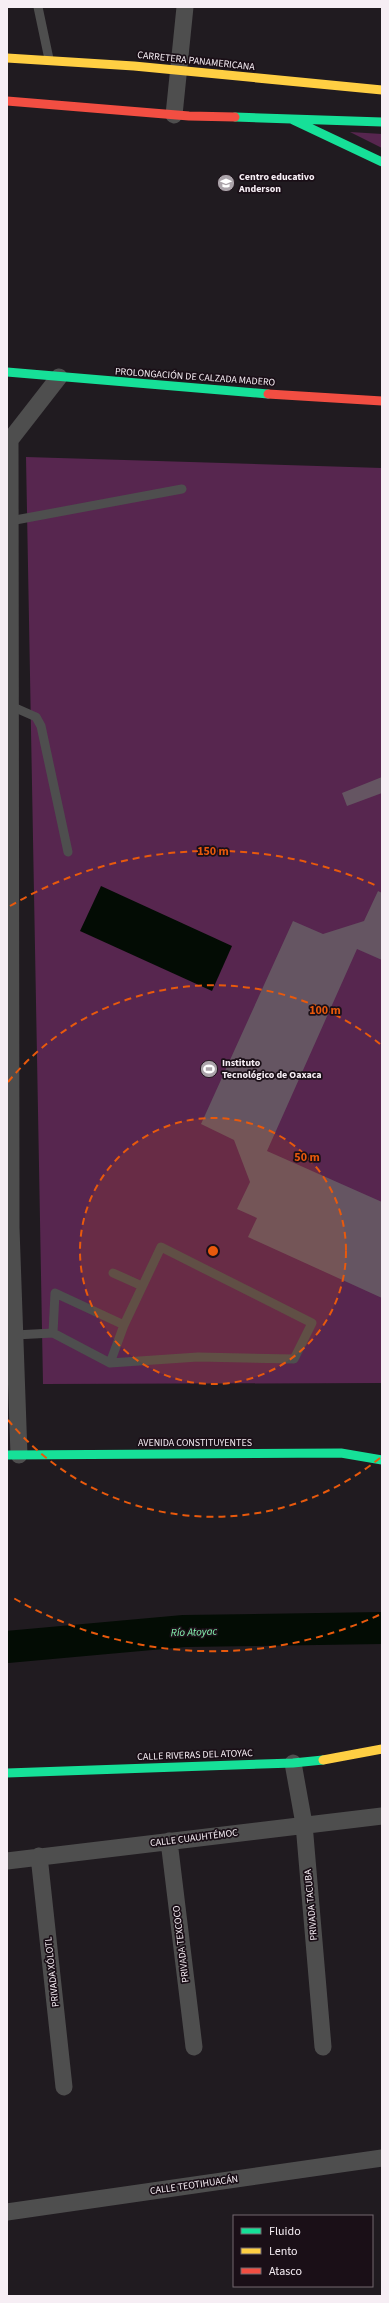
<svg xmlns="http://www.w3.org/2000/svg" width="389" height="2303" viewBox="0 0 389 2303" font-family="'Source Sans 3',sans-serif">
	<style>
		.green { fill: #57264f }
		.water { fill: #030c04 }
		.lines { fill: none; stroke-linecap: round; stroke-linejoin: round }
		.river { stroke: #030c04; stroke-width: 32 }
		.building { fill: #655562 }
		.lane { stroke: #4e4e4e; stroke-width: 9 }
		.street { stroke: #4e4e4e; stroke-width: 17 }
		.fast { stroke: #16e098; stroke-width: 9 }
		.slow { stroke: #ffcf43; stroke-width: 9 }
		.jam { stroke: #f24e42; stroke-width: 9 }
		.ring { fill: none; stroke: #e8590c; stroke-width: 2; stroke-dasharray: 7 5 }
		.labels { text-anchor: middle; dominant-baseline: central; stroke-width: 3.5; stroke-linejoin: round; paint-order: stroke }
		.street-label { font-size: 10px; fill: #f6eef4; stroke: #1a0f17 }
		.poi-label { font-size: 10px; font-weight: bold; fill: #f6eef4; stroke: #1a0f17; text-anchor: start }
		.water-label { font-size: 11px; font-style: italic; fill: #87f4b2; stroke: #1a0f17 }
		.centre { fill: #e8590c; stroke: #1a0f17; stroke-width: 2 }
		.ring-label { font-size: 12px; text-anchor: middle; font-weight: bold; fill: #e8590c; stroke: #1a0f17; stroke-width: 3.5; stroke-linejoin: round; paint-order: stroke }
	</style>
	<rect width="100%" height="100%" fill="#201b20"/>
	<path class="green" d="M350,132L382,134V148Z
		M26,457L382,468V1383L43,1384Z"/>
	<path class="water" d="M101,886L232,946L212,991L80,931Z"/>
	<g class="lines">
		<path class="river" d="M7,1647L184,1631L382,1628"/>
	</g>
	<path class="building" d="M382,777V793L347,806L342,793Z
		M378,891L382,893V960L357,949L267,1151L382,1202V1298L248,1237L257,1218L237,1209L250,1182L234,1140L201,1124L293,921L323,934L364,921Z"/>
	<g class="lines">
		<path class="lane" d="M38,7L49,59
			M10,521L182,489
			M11,706L36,717L41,726L68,852
			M113,1273L142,1286
			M53,1333L110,1363L198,1357L294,1359L312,1323L161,1247L124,1325L110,1363
			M15,1335L53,1333L55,1293L124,1325"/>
		<path class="street" d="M174,115L185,7
			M19,1455L11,1228L10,440L59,377
			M293,1763L304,1824L323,2047
			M169,1841L194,2047
			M39,1856L64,2087
			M7,1861L382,1816
			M7,2212L382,2158"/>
		<path class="fast" d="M235,117L382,122
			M291,119L382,162
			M7,372L268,394
			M7,1455L341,1453L382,1460
			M7,1773L293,1763L323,1760"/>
		<path class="slow" d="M7,58L134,66L382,90
			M323,1760L382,1749"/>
		<path class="jam" d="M7,101L189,116L235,117
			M268,394L382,401"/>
	</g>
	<circle cx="213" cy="1251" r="133" fill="#e8590c" fill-opacity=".12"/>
	<g class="ring">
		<circle cx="213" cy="1251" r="133"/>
		<path d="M380 1458A266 266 0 0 1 8 1420M8 1082A266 266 0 0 1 380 1044"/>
		<path d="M379 1615A400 400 0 0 1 10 1596M10 906A400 400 0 0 1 379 887"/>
	</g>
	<defs>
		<symbol id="university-disc" viewBox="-11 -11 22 22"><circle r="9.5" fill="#aba4aa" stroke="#1a0f17"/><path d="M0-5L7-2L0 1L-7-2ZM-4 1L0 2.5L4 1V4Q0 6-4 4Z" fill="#fff"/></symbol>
		<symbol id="stadium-disc" viewBox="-11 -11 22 22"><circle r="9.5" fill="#aba4aa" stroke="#1a0f17"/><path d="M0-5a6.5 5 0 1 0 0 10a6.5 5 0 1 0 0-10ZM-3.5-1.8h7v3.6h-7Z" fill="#fff"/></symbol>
	</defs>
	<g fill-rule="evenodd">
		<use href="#university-disc" x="216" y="173" width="20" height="20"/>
		<use href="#stadium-disc" x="199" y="1059" width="20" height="20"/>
	</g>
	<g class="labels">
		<g class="street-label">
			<text transform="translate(196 61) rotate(6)">CARRETERA PANAMERICANA</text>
			<text transform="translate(195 377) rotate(4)">PROLONGACIÓN DE CALZADA MADERO</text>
			<text x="195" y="1443">AVENIDA CONSTITUYENTES</text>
			<text transform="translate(195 1755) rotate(-2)">CALLE RIVERAS DEL ATOYAC</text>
			<text transform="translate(194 1838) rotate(-7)">CALLE CUAUHTÉMOC</text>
			<text transform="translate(311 1905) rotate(-95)">PRIVADA TACUBA</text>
			<text transform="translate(181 1944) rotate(-97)">PRIVADA TEXCOCO</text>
			<text transform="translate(52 1972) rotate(-96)">PRIVADA XÓLOTL</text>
			<text transform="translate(194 2185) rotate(-8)">CALLE TEOTIHUACÁN</text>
		</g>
		<g class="poi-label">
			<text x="239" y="177">Centro educativo<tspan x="239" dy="12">Anderson</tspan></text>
			<text x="222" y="1063">Instituto<tspan x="222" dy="12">Tecnológico de Oaxaca</tspan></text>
		</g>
		<g class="water-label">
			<text transform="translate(194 1632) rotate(-2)">Río Atoyac</text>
		</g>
	</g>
	<circle cx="213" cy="1251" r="6" class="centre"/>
	<g class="ring-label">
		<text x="213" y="855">150 m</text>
		<text x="325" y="1014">100 m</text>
		<text x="307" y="1161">50 m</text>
	</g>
	<rect width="389" height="2303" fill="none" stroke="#f6eef4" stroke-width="16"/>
	<rect x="233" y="2215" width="140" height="72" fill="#1a0f17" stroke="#72686f"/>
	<rect x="241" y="2228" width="20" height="6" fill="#16e098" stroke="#72686f"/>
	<text x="269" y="2235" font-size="12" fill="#f6eef4">Fluido</text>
	<rect x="241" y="2248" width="20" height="6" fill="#ffcf43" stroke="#72686f"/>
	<text x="269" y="2255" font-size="12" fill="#f6eef4">Lento</text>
	<rect x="241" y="2268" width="20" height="6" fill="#f24e42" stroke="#72686f"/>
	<text x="269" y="2275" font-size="12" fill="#f6eef4">Atasco</text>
</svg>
